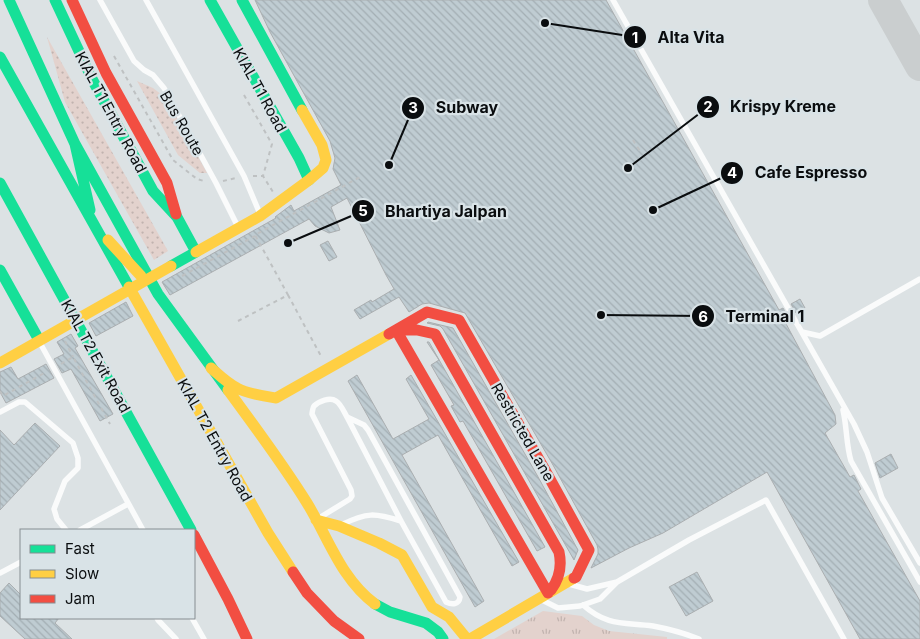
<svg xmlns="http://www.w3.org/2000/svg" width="920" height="639" viewBox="0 0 920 639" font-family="Inter,sans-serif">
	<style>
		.grass { fill: url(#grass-dots) }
		.park { fill: url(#park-tufts) }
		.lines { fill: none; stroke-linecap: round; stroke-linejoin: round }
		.taxiway { stroke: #cacecf; stroke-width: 30 }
		.building { fill: url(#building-back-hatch); stroke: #aaaeb0 }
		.path { stroke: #bec1c2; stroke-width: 2; stroke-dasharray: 4 4; stroke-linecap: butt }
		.lane { stroke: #fafbfb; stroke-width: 5.5 }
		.fast { stroke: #16e098; stroke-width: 11 }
		.slow { stroke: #ffcf43; stroke-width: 11 }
		.jam { stroke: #f24e42; stroke-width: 11 }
		.labels { text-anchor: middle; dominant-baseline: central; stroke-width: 4.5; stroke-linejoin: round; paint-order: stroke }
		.street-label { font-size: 15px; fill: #0a0d0f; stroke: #d9e3e7 }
		.leader { fill: none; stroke: #0a0d0f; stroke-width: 2 }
		.callout-dot { fill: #0a0d0f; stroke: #d9e3e7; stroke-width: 2 }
		.mark-label { font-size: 15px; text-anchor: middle; font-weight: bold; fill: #fff }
		.callout-label { font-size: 16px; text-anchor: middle; font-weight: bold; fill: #0a0d0f; stroke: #d9e3e7; stroke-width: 4.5; stroke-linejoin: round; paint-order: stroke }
	</style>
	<defs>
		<pattern id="grass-dots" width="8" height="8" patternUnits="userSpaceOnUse" patternTransform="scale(1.25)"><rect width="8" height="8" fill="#e3d2cd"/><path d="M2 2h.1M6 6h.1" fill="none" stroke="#c1b3af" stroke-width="1.8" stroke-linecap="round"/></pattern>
		<pattern id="park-tufts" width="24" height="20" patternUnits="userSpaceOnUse" patternTransform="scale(1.25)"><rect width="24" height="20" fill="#e3d2cd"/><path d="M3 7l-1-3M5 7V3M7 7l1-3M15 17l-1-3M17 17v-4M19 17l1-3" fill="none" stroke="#c1b3af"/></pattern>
		<pattern id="building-back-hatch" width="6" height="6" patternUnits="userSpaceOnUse" patternTransform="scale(1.25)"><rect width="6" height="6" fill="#bfccd2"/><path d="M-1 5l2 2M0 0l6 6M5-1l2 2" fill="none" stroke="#a3aeb3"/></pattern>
	</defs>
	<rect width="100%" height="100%" fill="#dce2e4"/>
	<path class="grass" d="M47,37L168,251L154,260L65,102Z
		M137,81L153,88L166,98L207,173H200L178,155Z"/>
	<path class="park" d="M543,611L582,616L594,625L609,631L667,637V639H494Z"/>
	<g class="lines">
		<path class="taxiway" d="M883,0L920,66"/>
	</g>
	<path class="building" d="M255,0H606L779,310L783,308L788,317L784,320L835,415L836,424L825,433L850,477L854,475L861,489L858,491L920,601V639H860L767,472L663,533L629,548L591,568L598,554V549L597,545L553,465L465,313L429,303L422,304L409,312L399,297L360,319L354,310L371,300L372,302L394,289L386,275L347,198L331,207L340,230L329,233L315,226L309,219L170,295L162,282L276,218L275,217L291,205L294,211L341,185L333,169L335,158L330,141L270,32Z
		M328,241L337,257L329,261L320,245Z
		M800,299L805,308L796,313L791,304Z
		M126,302L133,316L96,336L89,323Z
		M428,322L453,328L537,475L578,550L574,560L443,329L440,326L427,323Z
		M71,334L78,346L75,348L113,414L100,421L71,369L62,373L54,359L64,354L57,342Z
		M427,342H429L545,547L537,551L463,421L460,422L451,406L454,405L431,365L439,360Z
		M46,364L54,378L6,403L0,392V372L11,367L18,379Z
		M357,375L393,439L429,419L406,379L411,375L519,562L512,566L438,435L402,455L484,601L475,607L348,381Z
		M35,423L60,446L0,510V430L14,445Z
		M891,454L898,468L880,478L875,463Z
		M697,572L713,601L686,616L669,587Z
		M9,583L21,595V618H59L55,623L72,639H25L0,616V593Z"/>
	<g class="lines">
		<path class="path" d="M114,56L173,160L197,179L204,181
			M244,95L272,144L263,176L273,192
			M633,140L640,151
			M253,176H263
			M223,181L236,178
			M182,276L255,236
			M288,295L322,358
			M238,321L288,295L255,235L360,177
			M65,341L73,357
			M61,364L73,357L110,424
			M0,391L3,396L46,372"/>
		<path class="lane" d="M100,0L134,61L144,70L153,75L164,88L216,183L238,227
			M146,0L244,176L260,214
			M613,0L854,424L867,452L882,498L920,563
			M802,332L820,336L920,279
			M39,341L143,530
			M843,410C847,427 846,444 851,461L920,582
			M0,412L19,402H25L73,443L78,458V468L65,481L54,509L57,519L66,530
			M319,518L350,499L352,496L351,490L312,414C312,413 313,407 314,406C319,401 330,397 336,401C341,404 344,412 347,417L401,521L446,602C452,605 459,605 460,597L368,430L364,425L347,417
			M341,525C367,512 375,513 401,521
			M80,530L128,504
			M0,573L21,562
			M569,584L587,589L617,582L689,540L766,500L844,639
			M542,600L558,608L580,606L600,599L617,582
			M583,605C608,627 624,622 653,626C669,629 684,633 699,639
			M157,618L158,620L176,639
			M192,618L204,639"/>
		<path class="fast" d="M9,0L75,144L90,210
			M55,0L92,79L153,191L177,217L196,252L171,266
			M210,0L299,158L309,180
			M242,0L302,110
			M0,57L129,287
			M75,144L158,294L228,390
			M0,183L191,530
			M0,270L39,340
			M375,604L390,612L426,623L438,632L443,639"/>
		<path class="slow" d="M108,240L141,276
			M196,252L260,216L309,180L323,168L326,160L322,145L302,110
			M129,287L268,533L293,572
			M0,363L171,266
			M211,368C219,375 227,383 237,388C248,394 263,396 276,398L389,334
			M228,390C255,427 283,464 307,503C328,537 341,579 375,604
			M316,520L339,526L379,543L402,555L432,607L449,617L467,639
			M470,639L574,578"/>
		<path class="jam" d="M72,0L106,73L167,183L176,214
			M396,330L548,593
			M398,330H417L435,334L559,552C562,566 560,578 551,590
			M389,334L427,312L459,320L545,470L589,550L576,577L574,578
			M194,535L228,599L247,639
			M293,572L307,593L334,621L359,639"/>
	</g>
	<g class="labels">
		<g class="street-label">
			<text transform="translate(260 90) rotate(61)">KIAL T1 Road</text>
			<text transform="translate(111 112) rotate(62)">KIAL T1 Entry Road</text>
			<text transform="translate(182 123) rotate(60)">Bus Route</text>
			<text transform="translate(96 356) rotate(61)">KIAL T2 Exit Road</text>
			<text transform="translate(523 432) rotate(60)">Restricted Lane</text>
			<text transform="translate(215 440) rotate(61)">KIAL T2 Entry Road</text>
		</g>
	</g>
	<path class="leader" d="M545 23L635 37M628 168L708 107M389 165L413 108M653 210L732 173M288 243L363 211M601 315L703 316"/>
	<g class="callout-dot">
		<circle cx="545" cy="23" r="5"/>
		<circle cx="628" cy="168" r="5"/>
		<circle cx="389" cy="165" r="5"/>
		<circle cx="653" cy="210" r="5"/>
		<circle cx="288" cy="243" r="5"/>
		<circle cx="601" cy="315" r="5"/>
		<circle cx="635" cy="37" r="12"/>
		<circle cx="708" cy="107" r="12"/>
		<circle cx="413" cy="108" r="12"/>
		<circle cx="732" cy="173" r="12"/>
		<circle cx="363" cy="211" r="12"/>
		<circle cx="703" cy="316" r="12"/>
	</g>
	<g class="mark-label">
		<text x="635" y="43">1</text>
		<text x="708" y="112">2</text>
		<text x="413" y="113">3</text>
		<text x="732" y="178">4</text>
		<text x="363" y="216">5</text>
		<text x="703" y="322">6</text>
	</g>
	<g class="callout-label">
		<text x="691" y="43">Alta Vita</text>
		<text x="783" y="112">Krispy Kreme</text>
		<text x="467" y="113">Subway</text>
		<text x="811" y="178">Cafe Espresso</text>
		<text x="446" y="217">Bhartiya Jalpan</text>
		<text x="765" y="322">Terminal 1</text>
	</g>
	<rect x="20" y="529" width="175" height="90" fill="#d9e3e7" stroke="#868d91"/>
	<rect x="30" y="545" width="25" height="8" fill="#16e098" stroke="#868d91"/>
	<text x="65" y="554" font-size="15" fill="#0a0d0f">Fast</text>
	<rect x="30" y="570" width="25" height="8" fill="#ffcf43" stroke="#868d91"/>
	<text x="65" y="579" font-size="15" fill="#0a0d0f">Slow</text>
	<rect x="30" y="595" width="25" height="8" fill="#f24e42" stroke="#868d91"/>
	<text x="65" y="604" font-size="15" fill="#0a0d0f">Jam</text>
</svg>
